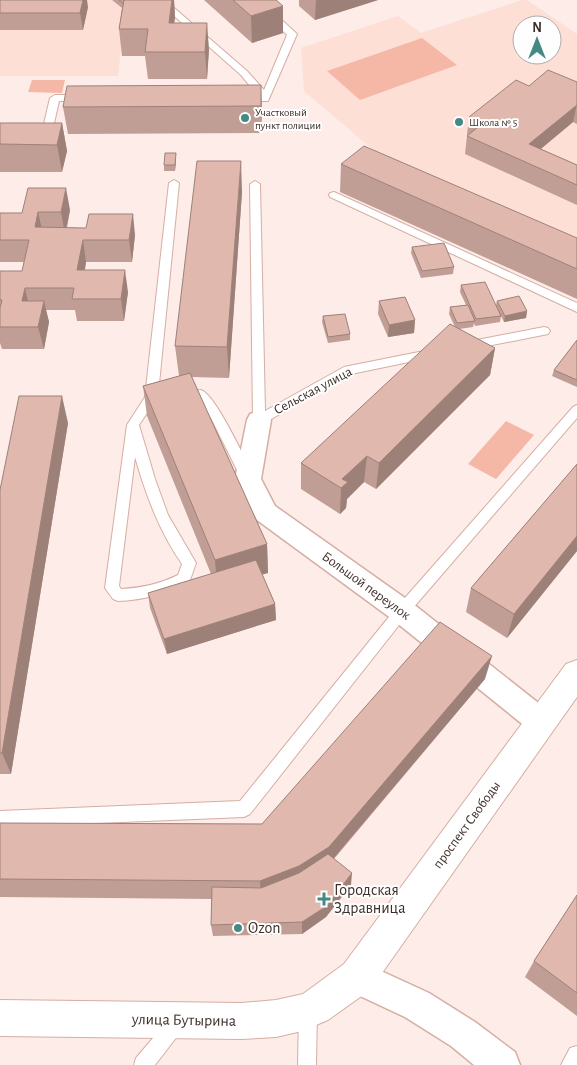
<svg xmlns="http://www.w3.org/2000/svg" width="577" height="1065" viewBox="0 0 577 1065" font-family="'Alegreya Sans',sans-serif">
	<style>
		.built { fill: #fddfd6; fill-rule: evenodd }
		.green { fill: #f6b8a6 }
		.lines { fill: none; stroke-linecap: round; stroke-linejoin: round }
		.lane-casing { stroke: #d5aea3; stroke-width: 2 }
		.street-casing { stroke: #d5aea3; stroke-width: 3 }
		.secondary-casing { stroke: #d5aea3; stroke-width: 2 }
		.lane { fill: #fff; fill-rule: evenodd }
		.street { fill: #fff; fill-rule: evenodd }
		.secondary { fill: #fff; fill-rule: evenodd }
		.wall { fill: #c19e95 }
		.shaded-wall { fill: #9d8179 }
		.building { fill: #e0b8ad; stroke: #9d8179 }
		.poi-dot { fill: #448a83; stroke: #fefefe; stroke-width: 2 }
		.labels { text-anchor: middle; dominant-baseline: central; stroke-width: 4; stroke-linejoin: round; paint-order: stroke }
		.far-poi-label { font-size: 11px; fill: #3e2f2a; stroke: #fefefe; text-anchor: start }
		.street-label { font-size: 14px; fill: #3e2f2a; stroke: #fefefe }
		.near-poi-label { font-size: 16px; fill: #3e2f2a; stroke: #fefefe; text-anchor: start }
		.near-street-label { font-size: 16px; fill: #3e2f2a; stroke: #fefefe }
	</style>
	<rect width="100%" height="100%" fill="#fdece7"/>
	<path class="built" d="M0,0H112L125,11L118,76H0Z
		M522,0H527L577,34V243L378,154L304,91L301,48L398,16L421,33ZM522,25H552V55H522Z"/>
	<path class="green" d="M422,38L457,65L360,100L327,71Z
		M32,80H65L62,93L28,92Z
		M506,421L534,435L496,479L468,464Z"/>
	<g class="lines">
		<defs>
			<path id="lane" d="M156,0H165L247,71L264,90L287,35L251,0H260L297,34L268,101H240V97L258,96L241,75Z
				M55,95H82L87,98L82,101H59L50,141L45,144L40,141L50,98Z
				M174,180L179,183L158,394L160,397L155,401L139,425L155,479L168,515L196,563L189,583C166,594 143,600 118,601L113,599L105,588L127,425L145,397L169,183ZM135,457C146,495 159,531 182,564L178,575C160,584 142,588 121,589L119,586Z
				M255,181L260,184L265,411L344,367L434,349L440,353L438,356L351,374L264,423H254L253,420L250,184Z
				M334,192L577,303V312L330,197L329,195L330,193Z
				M544,327L548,328L550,331L548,334L467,350L461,346L467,342Z
				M201,390C216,395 245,460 254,476L252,480H242L211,418L198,400L177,399L175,396L177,393Z
				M577,405V418L407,615L250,814L244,817L0,827V811L240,801L397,607L573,407Z
				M308,1002L314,1005L317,1011L316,1065H298L299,1011L302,1005Z
				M176,1015L182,1018L185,1024L182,1030L155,1065H134L136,1058L170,1018Z
				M577,1046V1065H561L570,1048Z"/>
			<path id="street" d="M259,411L268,414L271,420L261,479L275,506L412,603L551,713L556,722L551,731L541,735L531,731L392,619L257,520L235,479L247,420L250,414Z
				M357,960L429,993L475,1022L515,1052L520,1065H474L451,1046L405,1017L345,989L340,977L345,965Z"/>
			<path id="secondary" d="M577,660V697L370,990L328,1020L302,1031L276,1037L241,1039L0,1036V1000L241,1003L276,1000L303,994L344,964L566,664Z"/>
		</defs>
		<use href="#lane" class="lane-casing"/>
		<use href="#street" class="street-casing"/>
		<use href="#secondary" class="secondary-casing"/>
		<use href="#lane" class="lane"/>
		<use href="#street" class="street"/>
		<use href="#secondary" class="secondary"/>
	</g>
	<path class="wall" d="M0,0L88,7L83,30H0Z
		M112,0H174L175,17L174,23L209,49L207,79H148L145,56H122L119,29L122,8Z
		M204,0H276L283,33L252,43Z
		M299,0H378L315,20L299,6Z
		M577,82V124L573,122L541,149L577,165V205L465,154L467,136L468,135H467L469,117L529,86Z
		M261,85V133L68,134L63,107Z
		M0,123H62L67,151L62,172H0Z
		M176,153V160L175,171H164V165Z
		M341,164L577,238V299L340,192Z
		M242,192L229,378L192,377L267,544L268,573L262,574L275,604L276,620L167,654L150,608L148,593L211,574L147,416L143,386L179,376L175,346Z
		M70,210L67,228L135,235L132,262H86L85,270L128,292L124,321H77L75,310H46L49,322L44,349H2L0,343V271H22L24,262H0V213H22Z
		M412,247L454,267L453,274L421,278L411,253Z
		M461,285L496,305L497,301L527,311L526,318L504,322L501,316L500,322L475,326L474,323L473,327L459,329L495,348L490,375L376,489L364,482L347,499L346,508L340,514L301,489V463L455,327L449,314L450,307L466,305L460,292Z
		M379,301L415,320L414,333L388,337L378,314Z
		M323,316L350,334V340L328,343L322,322Z
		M577,340V387L552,376L554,370Z
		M68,423L11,774H0V490Z
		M577,464V551L507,638L466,612L471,588Z
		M485,679L334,859L351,885L326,917L302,934L213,936L211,925L212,899L0,897V823L262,824Z
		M577,895V1016L525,977L534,961Z"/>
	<path class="shaded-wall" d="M83,0H87L88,7L83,30L80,13Z
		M172,0H174L175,17L171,49L169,23Z
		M316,0H378L315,20Z
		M283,6V33L252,43L251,16Z
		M207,23L209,49L207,79L205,52Z
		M261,85L262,112L261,133Z
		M577,104L573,122L526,161L529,144Z
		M62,123L67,151L62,172L57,145Z
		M176,153V160L175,171V165Z
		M241,161L242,192L229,378L227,347Z
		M66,188L70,210L65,234L61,212Z
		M38,212L43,234L35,227Z
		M133,214L135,235L132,262L129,240Z
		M83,240L86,262L81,291L77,270Z
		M125,270L128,292L124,321L121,299Z
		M25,288L30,310L22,301Z
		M44,301L49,322L44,349L38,327Z
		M527,311L526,318L504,322L505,316Z
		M415,320L414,333L388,337L389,325Z
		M495,348L490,375L376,489L379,463Z
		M62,396L68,423L11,774L2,753Z
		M367,456L364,482L347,499L346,508L340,514L341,488L342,479Z
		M577,536V551L507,638L514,614Z
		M267,544L268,573L217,588L215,560Z
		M275,604L276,620L167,654L164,639Z
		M492,656L485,679L327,866L261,900L260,881Z
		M352,873L351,885L326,917L302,934V922Z"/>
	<path class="building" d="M0,0H83L80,13H0Z
		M119,0H124L123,3Z
		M124,0H172L169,23H207L205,52H145L148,29H119Z
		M233,0H276L283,6L251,16Z
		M548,70L577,82V105L529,144L577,165V185L467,136L483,123L469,117L516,80L529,86Z
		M261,85V106L63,107L67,86Z
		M0,123H62L57,145L0,144Z
		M364,146L577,238V269L341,164Z
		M165,153H176L175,165H164Z
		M197,161H241L227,347L175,346Z
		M28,188H66L61,212H38L35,227L86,228L89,214H133L129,240H83L77,270H125L121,299H72L74,288H25L22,301H44L38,327H0V308L2,300H0V271H22L29,240H0V213H22Z
		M444,243L454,267L422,271L412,247Z
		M485,282L501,316L476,319L461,285Z
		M519,296L527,311L505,316L497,301Z
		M405,297L415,320L389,325L379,301Z
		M468,305L475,321L457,323L450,307Z
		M345,314L350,334L328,337L323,316Z
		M450,324L495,348L379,463L367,456L342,479L348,482L341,488L301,463Z
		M577,340V380L554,370Z
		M190,373L267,544L215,560L143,386Z
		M19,396H62L2,753H0V490Z
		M577,464V536L514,614L471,588Z
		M256,560L275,604L164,639L148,593Z
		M440,622L492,656L329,847L299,866L260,881L0,879V823L262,824Z
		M328,854L352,873L327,906L302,922L211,925L212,887L261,888L299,873Z
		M577,895V993L534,961Z"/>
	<g class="poi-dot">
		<circle cx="245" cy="118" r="5"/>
		<circle cx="459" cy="122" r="5"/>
		<path d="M321.5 891.5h5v5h5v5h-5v5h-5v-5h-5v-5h5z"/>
		<circle cx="238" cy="928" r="5"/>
	</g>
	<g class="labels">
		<g class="far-poi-label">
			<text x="255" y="112">Участковый<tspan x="255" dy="13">пункт полиции</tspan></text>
			<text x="469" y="122">Школа № 5</text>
		</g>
		<g class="street-label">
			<text transform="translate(313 391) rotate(-28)">Сельская улица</text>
			<text transform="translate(366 586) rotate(36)">Большой переулок</text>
			<text transform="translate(467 825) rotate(-54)">проспект Свободы</text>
		</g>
		<g class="near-poi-label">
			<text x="334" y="890">Городская<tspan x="334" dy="18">Здравница</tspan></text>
			<text x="248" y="928">Ozon</text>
		</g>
		<g class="near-street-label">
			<text transform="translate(184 1020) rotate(1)">улица Бутырина</text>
		</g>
	</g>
	<g transform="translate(537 40)"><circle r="24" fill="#fefefe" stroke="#b1aba9"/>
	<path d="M0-4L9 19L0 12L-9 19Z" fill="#448a83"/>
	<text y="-8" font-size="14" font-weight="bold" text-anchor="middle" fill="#3e2f2a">N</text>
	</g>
</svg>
